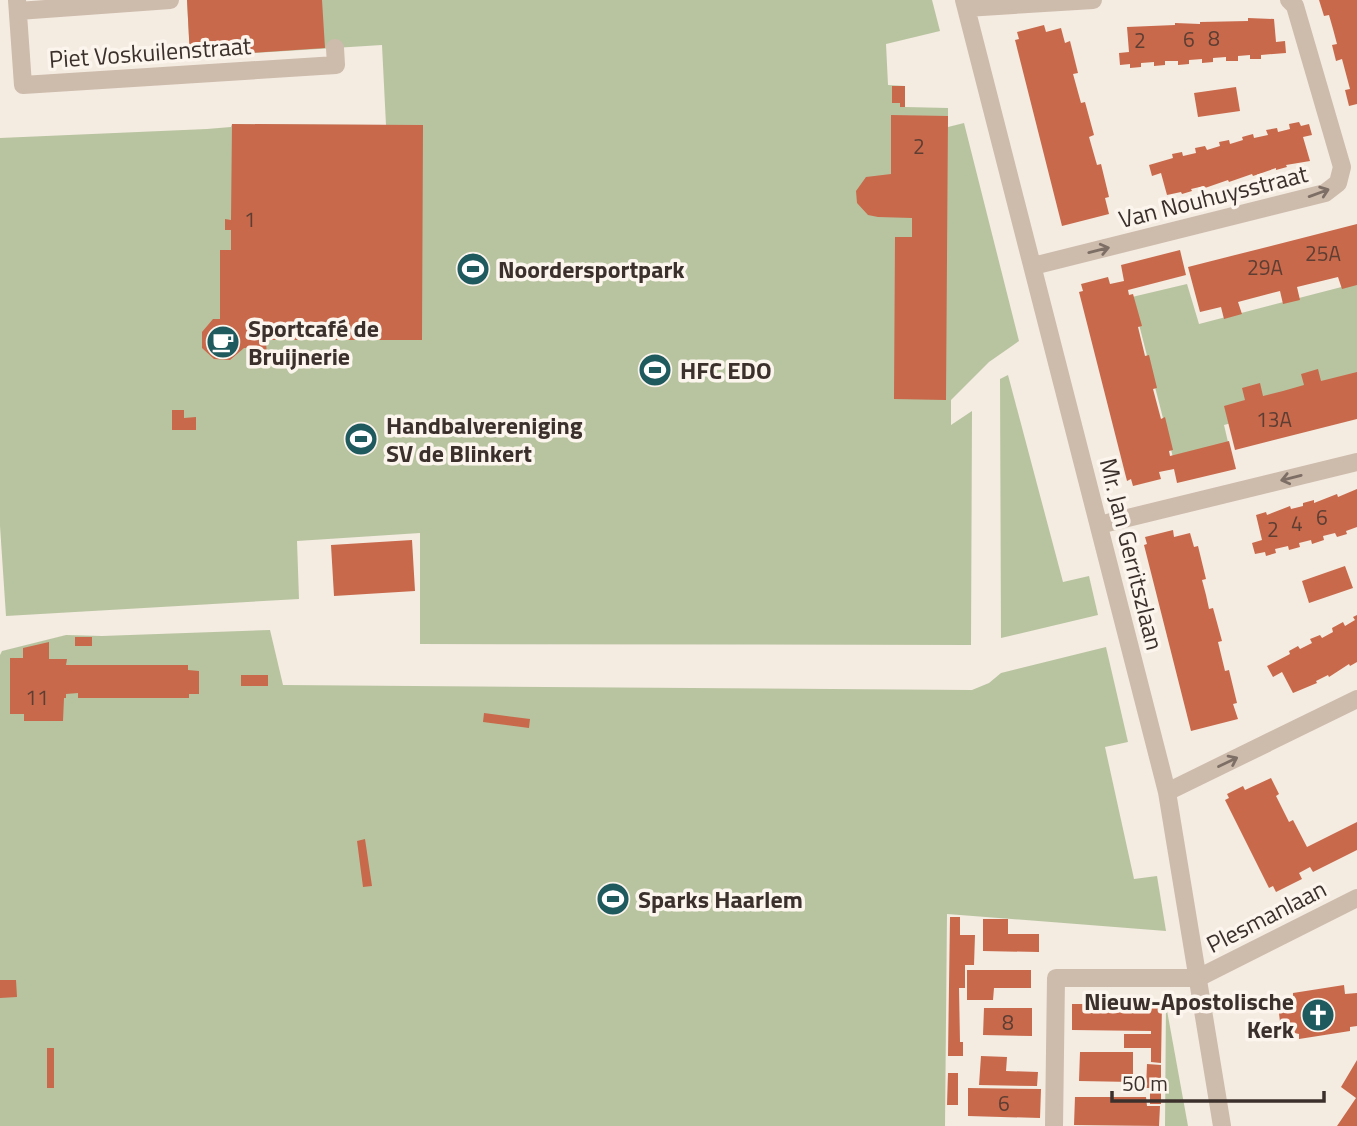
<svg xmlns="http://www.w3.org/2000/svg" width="1357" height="1126" viewBox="0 0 1357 1126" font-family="'Titillium Web',sans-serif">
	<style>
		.green { fill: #b8c4a0 }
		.building { fill: #c8694b }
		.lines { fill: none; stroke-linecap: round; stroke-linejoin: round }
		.minor { stroke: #cdbbac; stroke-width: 18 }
		.oneway { stroke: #7d6f65 }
		.labels { text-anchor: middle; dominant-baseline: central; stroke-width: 7; stroke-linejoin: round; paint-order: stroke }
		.number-label { font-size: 21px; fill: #5e3e33 }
		.street-label { font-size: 24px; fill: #3b302b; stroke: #fbf5ee }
		.poi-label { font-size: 24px; font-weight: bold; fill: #3b302b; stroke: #fbf5ee; text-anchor: start }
	</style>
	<rect width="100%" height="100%" fill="#f4ebe1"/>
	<path class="green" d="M187,0H932L940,31L886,44L888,85L905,86V107L948,108V127L964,123L1019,341L989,362L951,400V425L972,411L971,645L420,644V533L297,541L299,599L6,616L0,526V138L207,129L231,127L232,124L386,125L382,45L190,57Z
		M1357,283V389L1224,425L1231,455L1177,473L1132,297L1187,284L1199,324Z
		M1008,375L1063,582L1089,576L1098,615L1001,638L1000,379Z
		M270,630L283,685L972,690L989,683L1001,673L1106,647L1128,742L1105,747L1134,879L1157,876L1166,931L947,914L945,1126H0V655L2,651L66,635L102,636Z
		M1166,1005L1188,1126H1165Z"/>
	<path class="building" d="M187,0H322L325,48L190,57Z
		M1319,0H1357V104L1349,106L1345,90L1350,89L1342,59L1336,61L1332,45L1337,44L1333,29L1329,15L1324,16Z
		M1248,18L1274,19L1276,42L1285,41L1286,53L1261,55V59H1250V55L1238,56V61H1226V57L1213,58V62L1202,63V59L1189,60V64L1178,65V61H1165V65L1154,66V62L1141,63V67L1130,68V64L1120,65L1119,53L1129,52L1127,27L1175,25V23L1200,24V22L1248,21Z
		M1044,25L1046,32L1061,28L1065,43L1070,41L1078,73L1073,74L1081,103L1085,102L1094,135L1089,137L1097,165L1101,164L1109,197L1105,198L1109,214L1062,226L1015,40L1019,39L1017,32Z
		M892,86H905V107H900V103H892Z
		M1236,87L1240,111L1198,117L1194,93Z
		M891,115L948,116L946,400L894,399L895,237H912V218L878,217L868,215L857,203L856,191L866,177L891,174Z
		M1299,122L1301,126L1309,124L1312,135L1303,137L1310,161L1286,165L1287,167L1276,170V168L1253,176L1252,174L1229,182L1228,180L1205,188L1204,186L1191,189L1192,191L1182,194L1181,192L1167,195L1161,173L1152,176L1149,165L1173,158L1172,154L1182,152L1183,156L1196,153L1195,148L1205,146L1207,150L1220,146L1219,142L1229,140L1230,144L1243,140L1242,137L1253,134L1254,138L1268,135L1266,130L1277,128L1278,132L1290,129L1289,124Z
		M232,124L423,125L422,340H266L267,357L260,361L251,357V348H244L230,360L214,359L202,348V332L213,319H220V250H231V230H225V219L231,220Z
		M1357,224V285L1342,289L1338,277L1297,287L1300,300L1283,304L1280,291L1238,302L1242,314L1224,319L1221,307L1200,312L1188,267Z
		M1180,250L1186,275L1128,290L1129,295L1133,294L1142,326L1138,327L1145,356L1149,355L1157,388L1153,389L1161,419L1165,417L1173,450L1169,451L1170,456L1229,441L1236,469L1177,483L1174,469L1159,472L1161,479L1133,486L1131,479L1127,481L1079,292L1083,291L1081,284L1108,277L1110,284L1124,281L1121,265Z
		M1318,369L1321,381L1357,372V419L1235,450L1224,406L1245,400L1242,388L1260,383L1263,396L1283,391L1304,385L1301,374Z
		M172,410H184V418L196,417V430H172Z
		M1357,489V527L1346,531L1347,534L1337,537L1335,533L1323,536L1324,540L1312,544L1311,540L1299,543L1300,547L1289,550L1288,546L1275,549L1276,553L1266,556L1265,552L1255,554L1252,543L1262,540L1256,515L1266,512L1267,515L1290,506L1291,509L1303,506V503L1314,500V503L1337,494L1338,497Z
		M1173,530L1174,537L1190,533L1194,547L1198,546L1206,579L1202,580L1206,595L1209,609L1213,608L1222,641L1218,642L1225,671L1229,670L1237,703L1233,704L1238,719L1191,731L1144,545L1147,544L1145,537Z
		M412,540L415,591L334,596L331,545Z
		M1345,566L1353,588L1309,603L1302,581Z
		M1357,615V662L1350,666L1349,664L1329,677L1328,675L1316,681L1317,683L1293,693L1282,672L1273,677L1267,666L1290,654L1289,651L1298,646L1300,649L1312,643L1310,639L1320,635L1322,638L1333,632L1332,628L1343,622L1345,626L1355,620L1353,617Z
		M75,637H92V646H75Z
		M49,642V659H67L66,665H188V670L199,671V694H189V698H78V693L66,694V698H64L63,721H24V714H10V658H23V648Z
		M241,675H268V686H241Z
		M484,713L530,719L529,728L483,722Z
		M1271,778L1279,794L1276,796L1289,822L1293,820L1307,847L1357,822V850L1313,872L1310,867L1299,873L1302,879L1276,892L1273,886L1269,888L1225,800L1229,798L1227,794L1243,786L1245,790Z
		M365,839L372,886L363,887L357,841Z
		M950,917H960V935H975L974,965H965V988H959L960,1042H963V1056H948Z
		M983,919H1008V934H1039V952L983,951Z
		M967,970H1031V988H994L993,1000H967Z
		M0,980H16L17,997L0,998Z
		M1344,985L1345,994L1357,993V1026L1350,1027V1031L1299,1039V1034L1281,1030L1278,1005L1293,998V993Z
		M1072,1004H1162L1161,1063L1151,1062V1048H1124V1034H1151V1031L1072,1030Z
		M984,1008H1032V1036L983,1035Z
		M47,1048H54V1088H47Z
		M1080,1052H1133V1082L1079,1081Z
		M981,1056L1007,1057L1006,1071L1038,1072L1037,1086L979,1085Z
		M1357,1060V1126H1337L1356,1098L1341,1087Z
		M1147,1064L1161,1065V1104H1150V1088H1146Z
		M948,1073H958V1105H947Z
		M968,1088L1041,1089L1040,1118L968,1116Z
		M1075,1097H1146L1147,1106H1160L1159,1126L1074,1125Z"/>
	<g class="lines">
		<path class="minor" d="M17,0L23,85L336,65L335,48
			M964,0L1167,792L1222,1126
			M966,8L1093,0
			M18,11L170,0
			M1033,266L1325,193L1338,183L1342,167L1295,6L1289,0
			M1099,525L1357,462
			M1167,792L1357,699
			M1054,1126L1056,978H1198L1357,898"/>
	</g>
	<defs><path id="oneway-shaft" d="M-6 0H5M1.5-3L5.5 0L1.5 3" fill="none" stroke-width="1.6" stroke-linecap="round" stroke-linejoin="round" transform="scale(1.75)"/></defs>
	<g class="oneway">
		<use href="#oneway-shaft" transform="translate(1319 193) rotate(-20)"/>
		<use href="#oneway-shaft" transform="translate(1099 250) rotate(-14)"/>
		<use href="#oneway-shaft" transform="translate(1291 478) rotate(166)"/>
		<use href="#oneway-shaft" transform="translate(1228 762) rotate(-26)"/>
	</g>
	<defs>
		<symbol id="stadium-disc" viewBox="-11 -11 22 22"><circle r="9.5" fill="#1f5a5e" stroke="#fbf5ee"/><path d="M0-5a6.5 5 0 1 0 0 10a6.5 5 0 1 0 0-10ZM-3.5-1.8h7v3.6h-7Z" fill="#fff"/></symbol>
		<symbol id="cafe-disc" viewBox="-11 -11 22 22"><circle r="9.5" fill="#1f5a5e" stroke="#fbf5ee"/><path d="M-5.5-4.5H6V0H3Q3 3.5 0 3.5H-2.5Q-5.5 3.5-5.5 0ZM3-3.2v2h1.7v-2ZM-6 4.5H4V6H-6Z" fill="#fff"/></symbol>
		<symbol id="church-disc" viewBox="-11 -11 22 22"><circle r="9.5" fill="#1f5a5e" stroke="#fbf5ee"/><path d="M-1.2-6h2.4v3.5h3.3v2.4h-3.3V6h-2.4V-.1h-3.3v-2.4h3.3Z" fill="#fff"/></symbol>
	</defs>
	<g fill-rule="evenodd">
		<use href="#stadium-disc" x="454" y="250" width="38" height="38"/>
		<use href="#cafe-disc" x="204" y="323" width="38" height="38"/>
		<use href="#stadium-disc" x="636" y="351" width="38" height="38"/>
		<use href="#stadium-disc" x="342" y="420" width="38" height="38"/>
		<use href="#stadium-disc" x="594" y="880" width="38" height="38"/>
		<use href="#church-disc" x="1299" y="996" width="38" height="38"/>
	</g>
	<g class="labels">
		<g class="number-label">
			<text x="1214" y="38">8</text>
			<text x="1189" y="39">6</text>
			<text x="1140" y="40">2</text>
			<text x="919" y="146">2</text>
			<text x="250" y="219">1</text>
			<text x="1323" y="253">25A</text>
			<text x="1265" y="267">29A</text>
			<text x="1274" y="419">13A</text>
			<text x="1322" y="517">6</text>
			<text x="1297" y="523">4</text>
			<text x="1273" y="529">2</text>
			<text x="37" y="697">11</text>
			<text x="1008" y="1022">8</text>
			<text x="1004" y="1103">6</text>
		</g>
		<g class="street-label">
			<text transform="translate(150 52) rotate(-4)">Piet Voskuilenstraat</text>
			<text transform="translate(1213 196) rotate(-14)">Van Nouhuysstraat</text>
			<text transform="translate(1132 554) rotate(76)">Mr. Jan Gerritszlaan</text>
			<text transform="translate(1266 916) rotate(-27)">Plesmanlaan</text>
		</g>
		<g class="poi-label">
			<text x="498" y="269">Noordersportpark</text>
			<text x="248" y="328">Sportcafé de<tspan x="248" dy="28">Bruijnerie</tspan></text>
			<text x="680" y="370">HFC EDO</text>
			<text x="386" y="425">Handbalvereniging<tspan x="386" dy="28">SV de Blinkert</tspan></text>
			<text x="638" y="899">Sparks Haarlem</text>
			<text x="1294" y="1001" text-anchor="end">Nieuw-Apostolische<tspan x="1294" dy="28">Kerk</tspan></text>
		</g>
	</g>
	<path d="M1112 1091v10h212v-10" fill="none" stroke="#3b302b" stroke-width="3.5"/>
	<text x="1122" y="1091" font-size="21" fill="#3b302b" stroke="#fbf5ee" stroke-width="5" paint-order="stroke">50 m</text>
</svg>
